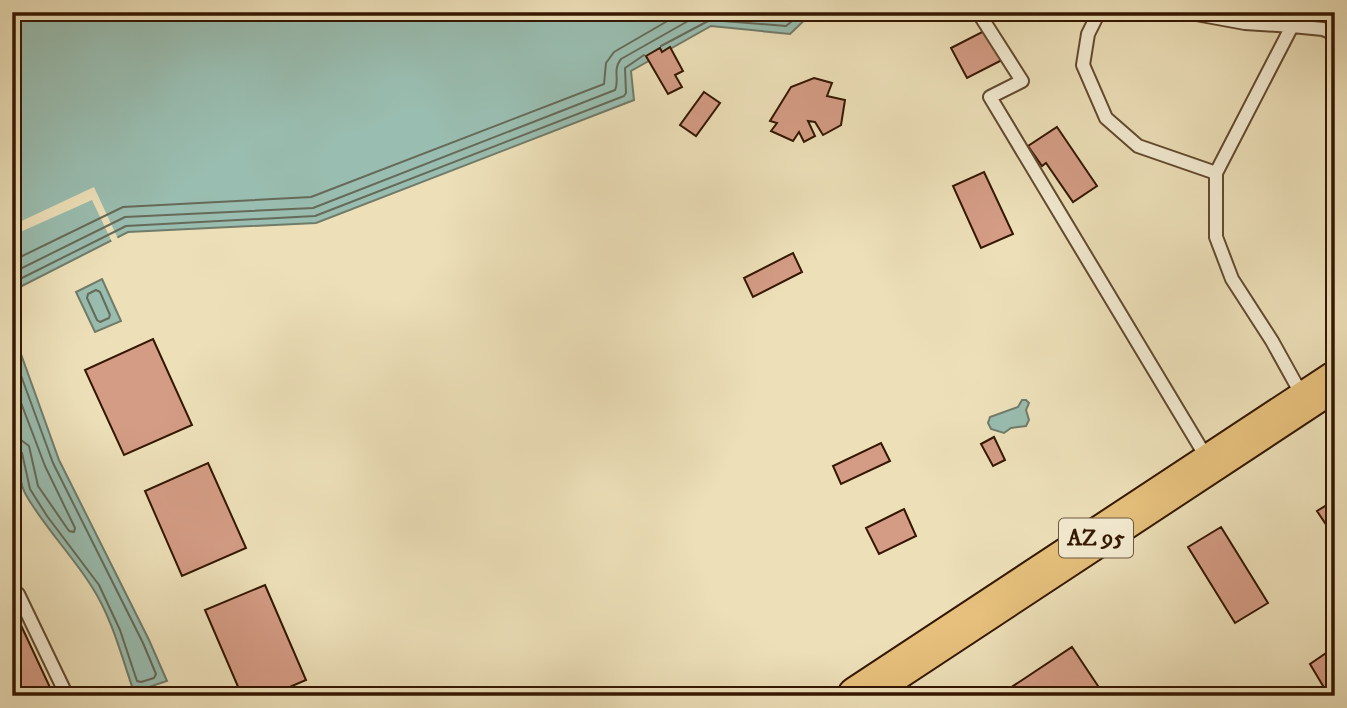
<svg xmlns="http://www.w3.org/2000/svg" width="1347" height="708" viewBox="0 0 1347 708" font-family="'IM FELL DW Pica',serif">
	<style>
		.water { fill: #99bdb0; stroke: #717b6a; stroke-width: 2 }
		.pier { fill: #ede0b9 }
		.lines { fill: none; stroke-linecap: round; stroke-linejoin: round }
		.shore { stroke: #666a58; stroke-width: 2 }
		.building { fill: #d49c85; stroke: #341700; stroke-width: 2 }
		.service-casing { stroke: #62492e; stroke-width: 16 }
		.trunk-casing { stroke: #341700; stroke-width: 42 }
		.service { stroke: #f3ebd2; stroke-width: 12 }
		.trunk { stroke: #e6c07c; stroke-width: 38 }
		.labels { text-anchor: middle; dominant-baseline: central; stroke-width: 7; stroke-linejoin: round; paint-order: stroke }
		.shield { fill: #f3ebd2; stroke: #6d573f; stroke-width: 2 }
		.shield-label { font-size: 23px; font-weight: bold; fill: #341700 }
	</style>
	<rect width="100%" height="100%" fill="#ede0b9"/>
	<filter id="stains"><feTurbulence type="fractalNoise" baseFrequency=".00286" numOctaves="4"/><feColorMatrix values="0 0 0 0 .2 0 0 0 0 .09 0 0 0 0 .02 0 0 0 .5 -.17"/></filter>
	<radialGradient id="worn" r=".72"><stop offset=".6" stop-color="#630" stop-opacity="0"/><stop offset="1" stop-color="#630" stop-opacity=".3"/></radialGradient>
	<path class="water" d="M12,12H813L790,34L711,26L631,71L634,100L316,223L128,232L12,291Z
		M102,279L121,321L95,332L76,292Z
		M12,329L59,460L149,640L167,681L134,692C122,658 112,618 92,587C72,555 45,528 26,495C18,482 20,463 12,449Z
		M1022,400H1026L1029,403L1026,410L1029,420L1026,426L1011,428L1004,433L991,429L988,423L990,417L1018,407Z"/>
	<path class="pier" d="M94,187L119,241L113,244L92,200L18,233L13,225Z"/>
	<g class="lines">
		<path class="shore" d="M661,46L710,20L786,26L803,12
			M12,261L123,207L311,197L604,84L606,63L614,52L683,12
			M12,273L125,217L313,208L615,90C620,80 612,70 621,59L704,12
			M12,283L126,226L315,216L624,96L626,93L625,68L644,55
			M96,290L100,292L110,315L109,318L100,322L97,320L87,298L88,294Z
			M12,351L53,463L143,643L156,674L154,678L141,682L137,681L120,630L99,585L47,516L30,489L22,453L18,448L12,447
			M12,379L45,466L75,528L74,532L69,531L38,486L29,446L21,440L12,438"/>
	</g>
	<path class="building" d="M986,30L1002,60L967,78L951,48Z
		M670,47L683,71L675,75L682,87L668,94L646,56L660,48L662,52Z
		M814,78L832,83L827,96L845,100L841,125L823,135L815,122L808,121L815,136L804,142L799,132L793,141L771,131L777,123L770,121L791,87Z
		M704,92L720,103L696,136L680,125Z
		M1057,127L1097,186L1073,202L1046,163L1042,166L1028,146Z
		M984,172L1013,234L981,248L953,186Z
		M793,253L802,272L753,297L744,278Z
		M153,339L192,425L124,455L85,370Z
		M994,437L1005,460L993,466L981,444Z
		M881,443L890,461L841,484L833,466Z
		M208,463L246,548L182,576L145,491Z
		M1335,500V538L1317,511Z
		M904,509L916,536L879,554L866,528Z
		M1221,527L1268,603L1235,623L1188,547Z
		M265,585L306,680L269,696H242L205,610Z
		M12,606L54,696H12Z
		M1072,647L1100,689L1090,696H998Z
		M1335,647V696H1329L1310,664Z"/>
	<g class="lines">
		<defs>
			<path id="service" d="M978,12L1022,81L990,97L1208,460
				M1099,12L1088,34L1083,65L1106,118L1138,146L1216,173
				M1185,12L1245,23L1292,26
				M1303,397L1272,341L1232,279L1216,237V173L1292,26L1323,29L1335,34
				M18,594L67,696"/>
			<path id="trunk" d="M857,696L1335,381"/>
		</defs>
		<use href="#service" class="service-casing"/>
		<use href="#trunk" class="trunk-casing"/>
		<use href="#service" class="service"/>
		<use href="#trunk" class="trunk"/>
	</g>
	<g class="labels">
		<rect class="shield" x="1059" y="518.5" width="74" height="39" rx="5"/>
		<g class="shield-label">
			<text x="1096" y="538">AZ 95</text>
		</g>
	</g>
	<rect width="1347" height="708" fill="none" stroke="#ede0b9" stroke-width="42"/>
	<rect x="14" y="14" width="1319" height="680" fill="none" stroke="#341700" stroke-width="3.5"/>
	<rect x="21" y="21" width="1305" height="666" fill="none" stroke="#341700" stroke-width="2"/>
	<rect width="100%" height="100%" filter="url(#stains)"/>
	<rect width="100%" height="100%" fill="url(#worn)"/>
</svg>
